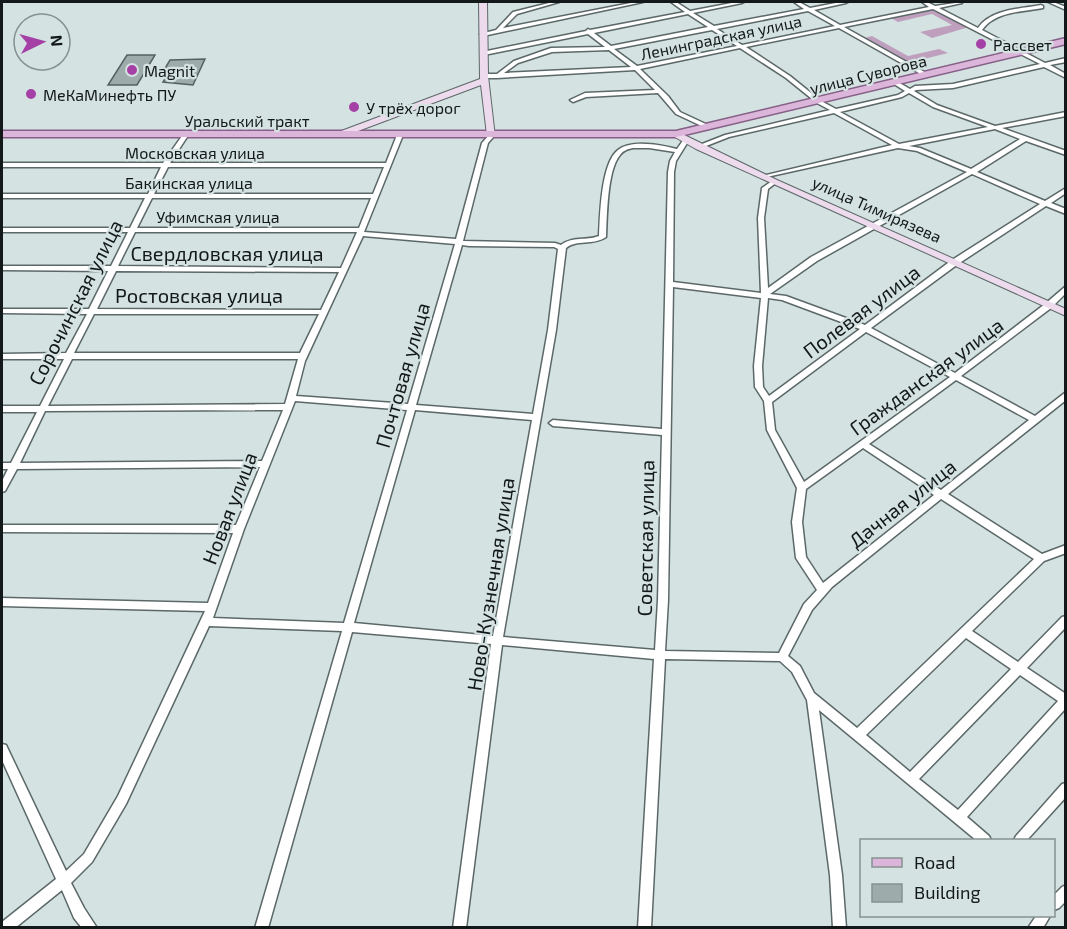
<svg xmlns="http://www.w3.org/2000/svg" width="1067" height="929" viewBox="0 0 1067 929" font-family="'Exo 2',sans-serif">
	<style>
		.forest { fill: #bf9fbe }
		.building { fill: #9dabaa; stroke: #556161; stroke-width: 1.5 }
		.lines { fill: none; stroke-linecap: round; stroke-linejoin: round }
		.street-casing { stroke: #5c6868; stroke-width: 3 }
		.secondary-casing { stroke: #5c6868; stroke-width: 2 }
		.primary-casing { stroke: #855f86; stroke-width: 3 }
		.street { fill: #fff; fill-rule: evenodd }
		.secondary { fill: #eddaed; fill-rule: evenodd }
		.primary { fill: #dbb6da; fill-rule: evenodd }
		.poi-dot { fill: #a541a6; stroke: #d4e2e2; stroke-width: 2 }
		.labels { text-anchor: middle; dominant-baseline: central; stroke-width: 4.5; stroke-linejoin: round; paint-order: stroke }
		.far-street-label { font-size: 16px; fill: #131818; stroke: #d4e2e2 }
		.far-poi-label { font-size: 16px; fill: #131818; stroke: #d4e2e2; text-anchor: start }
		.street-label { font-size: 20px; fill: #131818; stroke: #d4e2e2 }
	</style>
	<rect width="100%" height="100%" fill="#d4e2e2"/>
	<path class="forest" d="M934,9L969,27L932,38L920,32L952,25L932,14L898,22L891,18Z
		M872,36L908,56L939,49L948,53L908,63L864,38Z"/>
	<path class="building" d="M127,55H155L137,85H108Z
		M205,59L193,85L163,82L170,70H164L170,60Z"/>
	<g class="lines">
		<defs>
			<path id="street" d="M553,2H559L517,14L503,28L636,2H643L483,36L480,34L496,30L513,12Z
				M671,2H676L690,11L737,2H744L742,3L693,13L714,26L804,9L794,2H799L810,8L841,2H848L846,3L814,10L840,25L929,7L922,2H927L935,6L962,2V3L939,8L978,28C991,9 1020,9 1041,5L1043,6V8C1023,12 995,11 982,30L1045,63L1066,58V62L1050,65L1066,74V78L1044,67L953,88L916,90L914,91L937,105L995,126L1066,112V116L1002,128L1066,151V155L1026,141L977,172L1045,201L1066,188V193L1051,203L1066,209V214L1046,206L958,264L871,328L955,373L1045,304L1066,286V293L1051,308L961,376L1035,416L1066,392V400L948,494L1042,554L1066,545V553L1044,561L972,631L1018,662L1062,617L1066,616V627L1027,668L1066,694V708L967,817L989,836L991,840H976L819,710L842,875L846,928H833L830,875L807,700L792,672L780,661L665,659L651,928H638L654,659L502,645L466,928H453L491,644L352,632L268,928H255L342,631L209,626L126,804L92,862L71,883L84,908L97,928H82L74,918L62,890L15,928H2V922L56,879L2,760V744L6,745L66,871L84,854L118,796L205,611L2,606V598L208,603L233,533L2,532V525H236L260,467L17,469L5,491L2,492V481L8,469H2V463H11L37,412H2V406H40L64,359H2V354L66,353L87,314L2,313V309H89L108,271L2,270V266H111L128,232H2V228H130L145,198H2V194H148L161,167H2V163H163L184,133L186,132L189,134L170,163H386L397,135L400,133L403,135L364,232L456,239L482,143L490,134L492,133L495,135L488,143L463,241L555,243L561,245C572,236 586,241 599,236C600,215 601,163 618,150C631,139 662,145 677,149L684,139L686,138L689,140L676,161L674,172L673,282L761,293L758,218L762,188L772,181L777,182L768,189L764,218L768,288L811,257L967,172L917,151L898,148L762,178V176L892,145L834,113L729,137L701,148H697V146L725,135L830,110L817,103L786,78L740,48L640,69L668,96L680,112L710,126L711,127L708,129L676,114L658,93L586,97L573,102L570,100L585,93L655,90L635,70L497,78H484L481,76L484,74H497L514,61L551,48L605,47L588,34L484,55L481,53L482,52L586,31L588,29L590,30L685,12ZM933,9L1040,64L953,84L915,86L910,89L896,81L894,82V84L905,91L898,95L836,109L821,101L790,76L746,47L839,28L926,77L928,76V74L844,27ZM808,11L835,26L742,45L717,29ZM688,14L708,27L611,46L594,33ZM712,30L737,46L637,66L614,49ZM609,50L631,67L504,73L518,63L552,52ZM909,93L933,107L988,127L899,144L840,112L902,97ZM995,129L1020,139L971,169L920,148L909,146ZM633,148H649L675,152L670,161L668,172L662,429L553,420L549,423L553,426L662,435L658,600L655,650L503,637L556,330L566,248C577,239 593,246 606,237C607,217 607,170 620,155C623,151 627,149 633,148ZM168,167H384L373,194H154ZM972,174L1040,204L952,260L865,325L786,296L770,294L817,261ZM152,198H371L359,228H137ZM135,232H357L341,268L118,266ZM363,236L455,244L408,404L296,396L305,361ZM462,245L469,246L554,247L558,249L548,330L533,414L416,405ZM116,271L339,272L321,310L97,309ZM673,287L761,298L754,366L755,387L764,401L767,430L797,488L792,522L796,558L817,590L804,604L779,653L665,651L668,600ZM768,298L782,300L860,329L769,396L763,387L762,366ZM94,314H319L300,353H74ZM866,332L950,377L804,482L775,430L772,402ZM72,359H298L285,404L48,406ZM956,380L1029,420L941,490L869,444ZM295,401L407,410L344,623L213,618L244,529ZM283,410L262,461L20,463L45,411ZM415,410L532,420L493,636L354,623ZM863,448L934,495L823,583L806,557L802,522L806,489ZM941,499L1034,559L857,728L814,693L800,666L788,656L812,610L832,587ZM966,638L1011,669L910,772L866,735ZM1020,675L1058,701L958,810L919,779Z
				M1048,2H1053L1066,7V10Z
				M1066,783V797L1027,840H1014L1016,836L1062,784Z
				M1066,885V901L1059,908L1054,910V895L1062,887Z
				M1036,916H1050L1043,928H1028Z"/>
			<path id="secondary" d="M479,2H487L488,76L495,137L487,135L481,85L342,137H336V133L480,79Z
				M676,131L777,180L1066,309V316L696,149L673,136L671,134Z"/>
			<path id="primary" d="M1066,38V44L676,137H2V131H676Z"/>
		</defs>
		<use href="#street" class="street-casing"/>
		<use href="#secondary" class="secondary-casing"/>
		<use href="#primary" class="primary-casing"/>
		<use href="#street" class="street"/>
		<use href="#secondary" class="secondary"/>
		<use href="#primary" class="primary"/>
	</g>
	<g class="poi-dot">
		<circle cx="981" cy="44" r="6"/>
		<circle cx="132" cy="70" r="6"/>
		<circle cx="31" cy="94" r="6"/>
		<circle cx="354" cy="107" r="6"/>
	</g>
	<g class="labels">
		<g class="far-street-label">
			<text transform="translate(721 37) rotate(-12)">Ленинградская улица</text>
			<text transform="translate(868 74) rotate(-14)">улица Суворова</text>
			<text x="247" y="120">Уральский тракт</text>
			<text x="195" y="152">Московская улица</text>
			<text x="189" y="182">Бакинская улица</text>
			<text transform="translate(877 209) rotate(24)">улица Тимирязева</text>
			<text x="218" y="216">Уфимская улица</text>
		</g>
		<g class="far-poi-label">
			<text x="993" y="44">Рассвет</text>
			<text x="144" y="70">Magnit</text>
			<text x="43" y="94">МеКаМинефть ПУ</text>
			<text x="366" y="107">У трёх дорог</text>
		</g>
		<g class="street-label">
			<text x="227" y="253">Свердловская улица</text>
			<text x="199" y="295">Ростовская улица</text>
			<text transform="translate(75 302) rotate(-63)">Сорочинская улица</text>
			<text transform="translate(861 311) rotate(-37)">Полевая улица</text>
			<text transform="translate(402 375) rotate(-74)">Почтовая улица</text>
			<text transform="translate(926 376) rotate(-36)">Гражданская улица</text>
			<text transform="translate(902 503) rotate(-38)">Дачная улица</text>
			<text transform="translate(229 508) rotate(-69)">Новая улица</text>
			<text transform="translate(645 538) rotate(-89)">Советская улица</text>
			<text transform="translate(490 584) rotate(-81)">Ново-Кузнечная улица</text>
		</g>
	</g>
	<rect width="1067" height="929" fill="none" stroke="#131818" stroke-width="6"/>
	<rect x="860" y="839" width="195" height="78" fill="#d4e2e2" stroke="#879191" stroke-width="1.5"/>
	<rect x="872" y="858" width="30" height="9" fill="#dbb6da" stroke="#879191" stroke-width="1.5"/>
	<text x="914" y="869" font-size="18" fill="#131818">Road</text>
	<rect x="872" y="884" width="30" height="18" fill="#9dabaa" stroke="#879191" stroke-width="1.5"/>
	<text x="914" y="899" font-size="18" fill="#131818">Building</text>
	<g transform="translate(42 42) rotate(85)"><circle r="28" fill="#d4e2e2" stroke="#879191" stroke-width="1.5"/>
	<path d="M0-4.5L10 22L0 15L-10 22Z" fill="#a541a6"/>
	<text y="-9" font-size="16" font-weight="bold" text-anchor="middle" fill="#131818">N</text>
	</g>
</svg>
